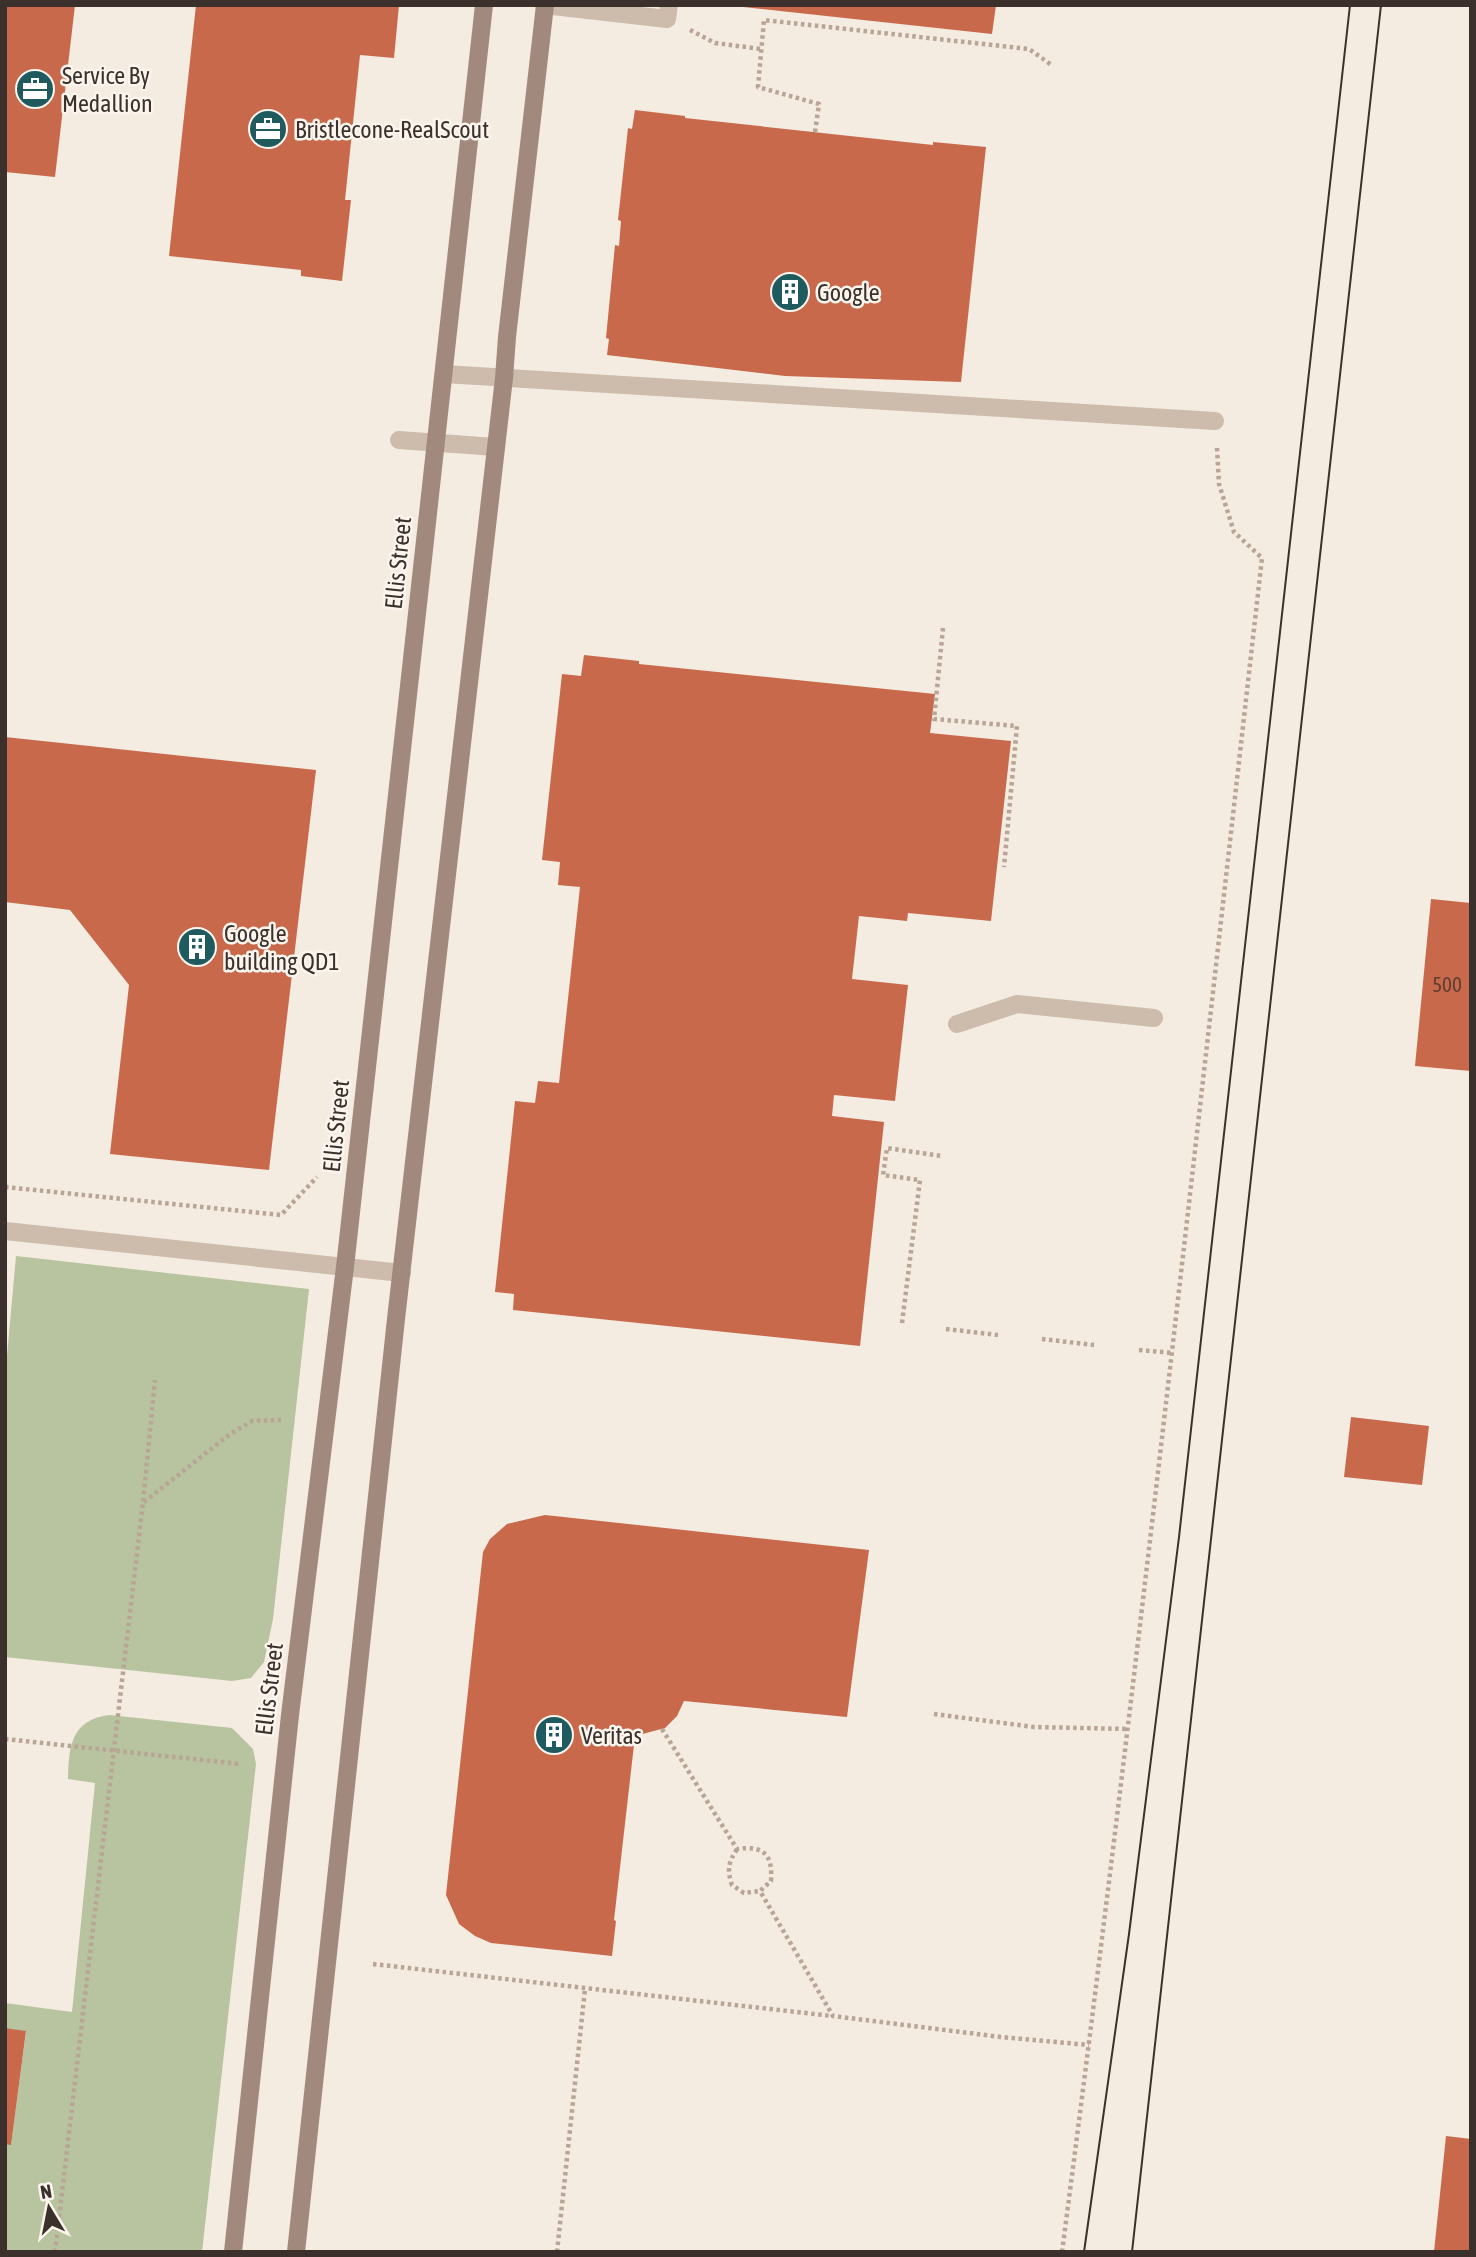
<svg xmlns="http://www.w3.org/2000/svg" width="1476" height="2257" viewBox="0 0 1476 2257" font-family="'Asap Condensed',sans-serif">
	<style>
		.green { fill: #b8c4a0 }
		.building { fill: #c8694b }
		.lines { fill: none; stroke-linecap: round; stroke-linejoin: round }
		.path { stroke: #b9a596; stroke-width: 4.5; stroke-dasharray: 3.5 3.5; stroke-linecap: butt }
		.service { stroke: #cdbbac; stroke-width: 18 }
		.secondary { stroke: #a18a7d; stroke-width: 18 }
		.tram { stroke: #3b302b; stroke-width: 2 }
		.labels { text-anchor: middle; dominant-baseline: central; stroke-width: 5; stroke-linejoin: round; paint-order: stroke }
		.number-label { font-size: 21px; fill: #5e3e33 }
		.poi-label { font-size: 24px; fill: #3b302b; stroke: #fbf5ee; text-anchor: start }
		.street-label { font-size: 24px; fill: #3b302b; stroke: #fbf5ee }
	</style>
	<rect width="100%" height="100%" fill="#f4ebe1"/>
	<path class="green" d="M16,1256L309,1289L273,1619L264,1662L251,1678L232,1681L5,1657V1378Z
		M109,1715L232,1728L253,1749L256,1764L202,2252H5V2144H11L26,2032L5,2028V2003L72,2012L95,1783L68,1779C69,1746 71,1720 109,1715Z"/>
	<path class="building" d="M5,5H75L55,177L5,172Z
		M196,5H399L394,58L360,55L345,200H351L342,281L301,276V270L169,256Z
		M743,5H996L992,34L743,7Z
		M635,110L685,116V118L933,145V142L986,147L961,382L785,376L607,355L609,339L606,338L615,245L619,246L621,221L618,220L628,128L632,129Z
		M584,655L639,661V664L935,694L930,733L1011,741L991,921L908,913L907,921L859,916L852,979L908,985L895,1101L834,1095L832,1116L884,1122L860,1346L513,1310L514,1294L495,1292L515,1101L535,1103L538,1081L559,1083L580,887L558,885L560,862L542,860L562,674L581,676Z
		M5,737L316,770L269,1170L110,1154L129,985L70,910L5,902Z
		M1431,899L1471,903V1071L1415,1066Z
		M1351,1417L1429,1426L1422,1485L1344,1477Z
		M545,1515L869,1550L847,1717L684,1701L677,1716L665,1728L635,1736L614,1920L616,1921L612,1956L491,1943L475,1936L459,1924L446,1895L483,1552L490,1539L507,1524Z
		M5,2028L26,2031L11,2145L5,2144Z
		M1446,2136L1471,2139V2252H1434Z"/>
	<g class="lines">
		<path class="path" d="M690,30L715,43L761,49
			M815,132L819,104L758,87L764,20L1029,49L1053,66
			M943,628L934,719L1017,726L1004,867
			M5,1187L281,1215L317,1177
			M902,1323L920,1180L883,1175L887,1148L942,1156
			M946,1329L998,1335
			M1042,1339L1094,1345
			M1139,1350L1174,1353
			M144,1502L230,1434L252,1421L281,1420
			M934,1714L1034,1727L1129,1729
			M662,1729L737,1849C764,1845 773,1855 771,1881L760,1891L833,2016L1001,2037L1089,2045
			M5,1739L240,1764
			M737,1849C728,1863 727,1870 732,1885L744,1893L760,1891
			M373,1964L832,2016
			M55,2252L143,1502L155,1380
			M557,2252L585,1989
			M1062,2252C1136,1688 1198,1123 1262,558L1234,532L1219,484L1217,448"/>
		<path class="service" d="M544,5L667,19L669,5
			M444,374L1215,421
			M399,440L495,447
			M957,1024L1017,1004L1154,1018
			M5,1231L402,1273"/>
		<path class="secondary" d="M233,2252L290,1715L345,1267L484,5
			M296,2252L396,1319L504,378L507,337L545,5"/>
		<path class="tram" d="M1084,2252L1129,1934L1179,1537L1350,5
			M1132,2252L1381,5"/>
	</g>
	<defs>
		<symbol id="office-disc" viewBox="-11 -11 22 22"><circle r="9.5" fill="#1f5a5e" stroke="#fbf5ee"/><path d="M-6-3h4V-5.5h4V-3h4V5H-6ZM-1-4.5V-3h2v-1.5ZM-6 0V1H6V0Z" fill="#fff"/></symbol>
		<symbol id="building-disc" viewBox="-11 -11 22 22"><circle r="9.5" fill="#1f5a5e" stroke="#fbf5ee"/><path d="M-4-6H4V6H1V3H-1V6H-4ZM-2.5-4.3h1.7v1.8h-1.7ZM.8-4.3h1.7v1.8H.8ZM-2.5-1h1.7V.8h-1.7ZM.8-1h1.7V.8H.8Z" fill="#fff"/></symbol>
	</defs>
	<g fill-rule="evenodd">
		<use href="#office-disc" x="13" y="67" width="44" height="44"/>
		<use href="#office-disc" x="246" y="107" width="44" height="44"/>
		<use href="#building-disc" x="768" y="270" width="44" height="44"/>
		<use href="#building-disc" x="175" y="925" width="44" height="44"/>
		<use href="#building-disc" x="532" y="1713" width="44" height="44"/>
	</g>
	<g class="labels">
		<g class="number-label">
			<text x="1447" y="984">500</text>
		</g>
		<g class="poi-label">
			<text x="62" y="75">Service By<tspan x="62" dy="28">Medallion</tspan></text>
			<text x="295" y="129">Bristlecone-RealScout</text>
			<text x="817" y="292">Google</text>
			<text x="224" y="933">Google<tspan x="224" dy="28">building QD1</tspan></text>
			<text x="581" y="1735">Veritas</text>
		</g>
		<g class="street-label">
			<text transform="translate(398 563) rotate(-84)">Ellis Street</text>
			<text transform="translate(336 1126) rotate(-84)">Ellis Street</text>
			<text transform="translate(269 1689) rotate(-83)">Ellis Street</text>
		</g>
	</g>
	<rect width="1476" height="2257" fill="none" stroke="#3b302b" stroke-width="14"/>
	<g transform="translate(49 2208) rotate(350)" stroke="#fbf5ee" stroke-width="5" paint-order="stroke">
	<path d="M0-5L12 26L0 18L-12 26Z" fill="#3b302b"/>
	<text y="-10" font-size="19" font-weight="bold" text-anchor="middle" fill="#3b302b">N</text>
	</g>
</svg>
